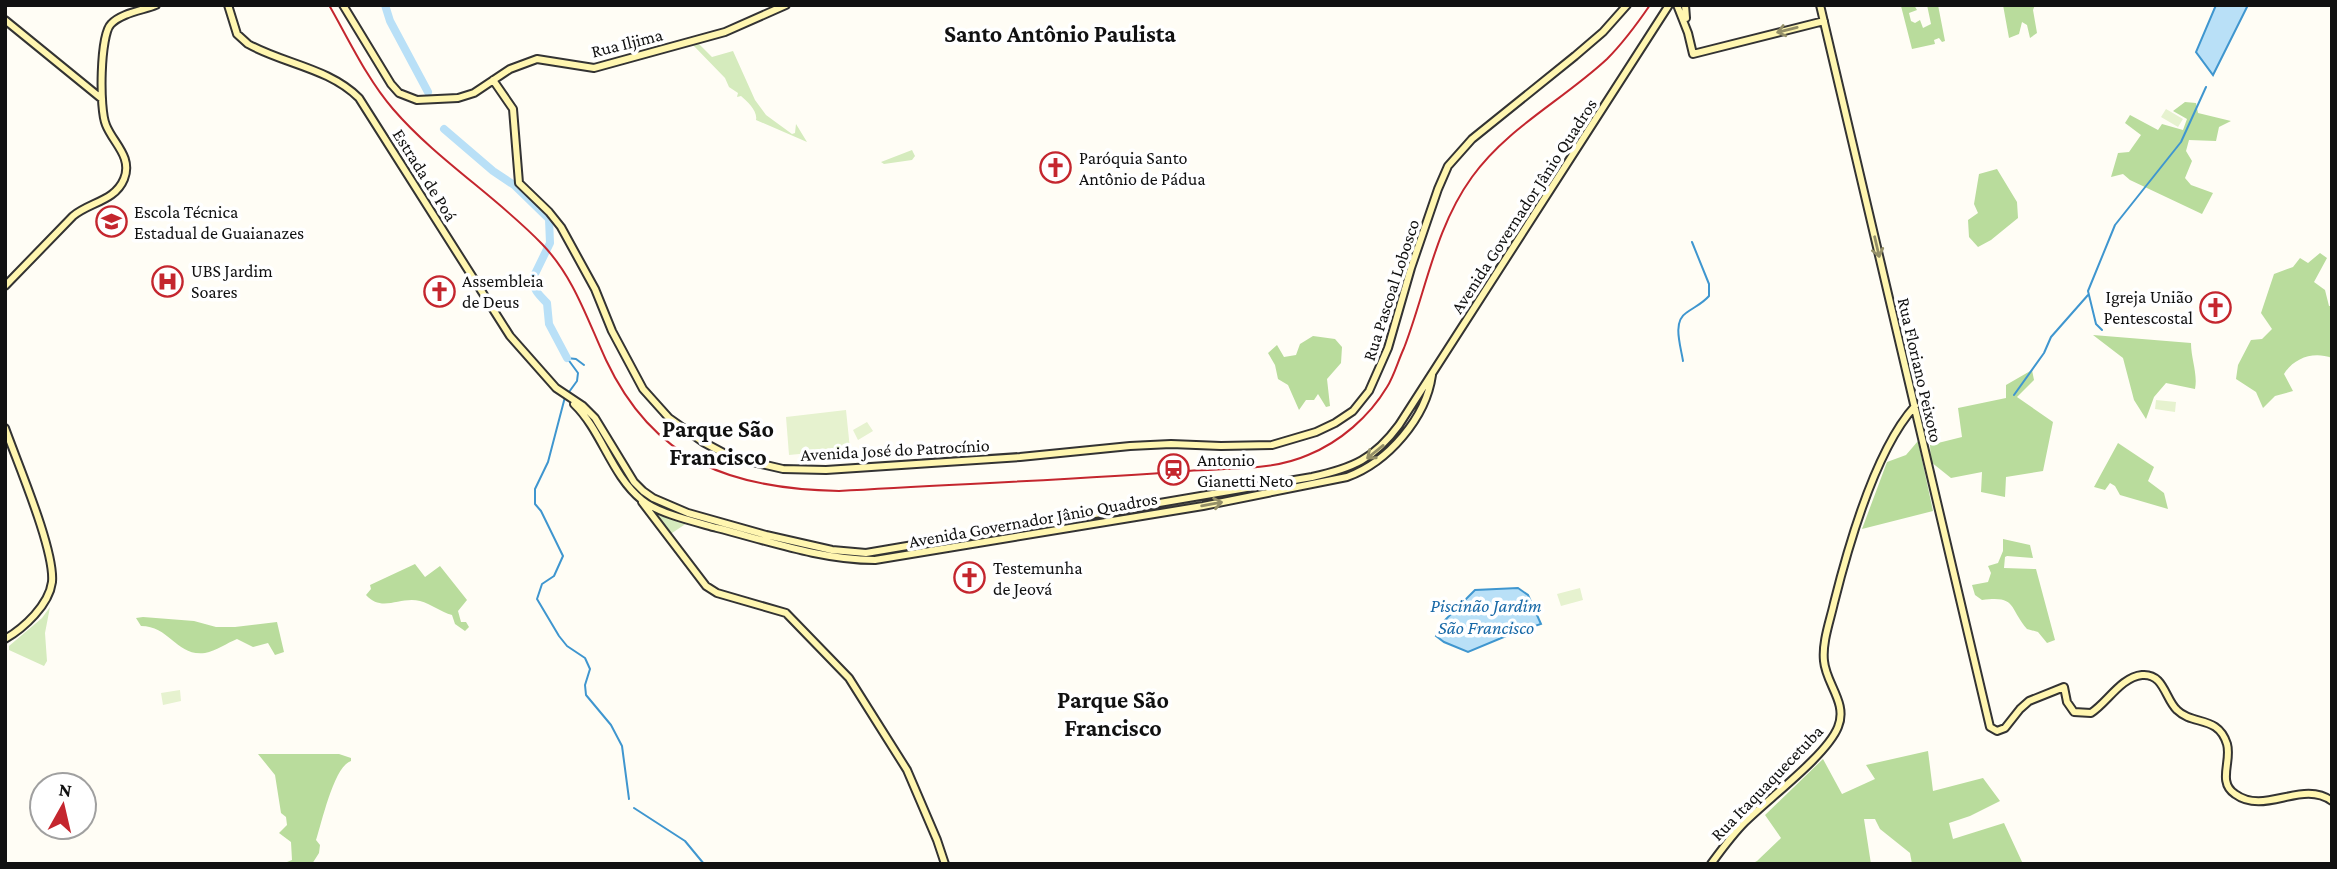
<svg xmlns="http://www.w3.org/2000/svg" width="2337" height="869" viewBox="0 0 2337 869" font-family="'Crimson Pro',serif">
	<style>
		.green { fill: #d5ebbd }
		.forest { fill: #b9dc9c }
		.pitch { fill: #e6f2cf }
		.water { fill: #b9e0f7; stroke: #3f96cf; stroke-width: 2 }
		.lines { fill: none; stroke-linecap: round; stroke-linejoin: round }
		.stream { stroke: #3f96cf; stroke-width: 2 }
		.river { stroke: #b9e0f7; stroke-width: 8 }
		.secondary-casing { stroke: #333; stroke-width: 10 }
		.secondary { stroke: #fff6b0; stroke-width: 6 }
		.rail { stroke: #c4262e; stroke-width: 2 }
		.oneway { stroke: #948f68 }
		.labels { text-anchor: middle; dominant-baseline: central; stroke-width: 7; stroke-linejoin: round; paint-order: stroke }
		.street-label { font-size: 18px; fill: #111; stroke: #fff }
		.poi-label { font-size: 18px; fill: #111; stroke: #fff; text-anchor: start }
		.water-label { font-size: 19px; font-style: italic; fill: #1768a6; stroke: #fff }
		.district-label { font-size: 24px; font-weight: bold; fill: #111; stroke: #fff }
	</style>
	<rect width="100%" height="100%" fill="#fffdf5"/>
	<path class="green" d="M698,43L712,57L733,51L755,100L766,115L792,134L795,133L796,124L807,142L756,120C758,111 747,101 741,96L737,97L738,93L729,87L725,78L692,44Z
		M912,150L915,156L912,160L884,164L881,162Z
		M660,513L687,523L669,535L656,517Z
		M50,607L45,633L47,661L44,666L9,650V646L42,618Z"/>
	<path class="forest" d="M1914,5L1917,10L1909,13L1911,21L1915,23L1920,20L1923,28L1931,24L1927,5H1938L1945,41L1942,42L1939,38L1934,40L1935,44L1912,49L1901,6Z
		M2003,5H2035L2033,10L2037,33L2030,38L2027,25L2022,22L2019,34L2009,38Z
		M2185,102L2196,103L2198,113L2231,121L2219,127L2216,141L2189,140L2186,151L2192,161L2185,178L2191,185L2213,193L2202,214L2130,180L2123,174L2111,177L2118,153L2129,152L2141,135L2125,123L2130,115L2158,130L2162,124L2183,130L2187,119L2173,111Z
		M1997,169L2017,202L2018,218L1991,240L1978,247L1969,237L1968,220L1978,213L1974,204L1979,174Z
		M2320,253L2327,258L2314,282L2325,290L2329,306H2332V358C2313,351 2294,358 2284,374L2293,391L2275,396L2263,408L2256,392L2236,379L2238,365L2251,340L2262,339L2272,329L2261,313L2274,274L2293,267L2300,258L2308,263Z
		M2093,335L2191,343C2191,359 2198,374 2195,389L2166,383L2154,397L2146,419L2134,400L2123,358Z
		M1313,336L1335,339L1342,347L1341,363L1327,379L1330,406L1326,407L1318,394L1314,400H1306L1299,410L1288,385L1278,379L1275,365L1268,353L1277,345L1284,357L1296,355L1300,344Z
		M2032,370L2034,380L2017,397L2053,422L2043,471L2006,477L2005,497L1981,492L1982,472L1951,478L1931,462L1930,445L1962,437L1958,408L2006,398V385Z
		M1918,441L1933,511L1862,529L1887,462L1906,455Z
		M2118,443L2154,467L2148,481L2164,493L2168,509L2120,495L2115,486L2110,483L2105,490L2094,487Z
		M2003,539L2030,545L2033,558L2007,556L2005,557L2004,568L2036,569L2055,640L2047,643L2038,632L2027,629C2009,608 2017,595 1982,600L1975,595L1972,585L1988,582L1991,573L1988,566L1998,563L2003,551Z
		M415,564L425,577L440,566L467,600L458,611L461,622H466L469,627L465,631L455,624L452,615C441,612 431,604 420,601C400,596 382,613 366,595L371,589L370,585Z
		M143,617L194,621L216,627H235L277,622L284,652L275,655L268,643L253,647L237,639C227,643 216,651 205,653C177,657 170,626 141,626L136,618Z
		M1928,751L1933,791L1983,778L2000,801L1970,816L1949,823L1953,839L2004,823L2023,864H1912L1910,853L1880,829L1875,819H1864L1871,864H1751L1757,861L1781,838L1765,815L1823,759L1842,794L1875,779L1866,765Z
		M258,754H339L351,758V761C334,766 322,822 316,840L320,845L319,853L312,864H282L292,860L291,842L279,833L287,825L286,817L281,813L275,775Z"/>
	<path class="pitch" d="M2166,109L2183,119L2178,127L2161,117Z
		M2156,400L2176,402L2175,412L2155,409Z
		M846,410L850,449L789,455L786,417Z
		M867,422L873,431L858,440L853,430Z
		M1580,588L1583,600L1561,606L1557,594Z
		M180,690L181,701L163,705L161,693Z"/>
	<path class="water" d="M2216,5H2248L2213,75L2196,52Z
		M1518,588L1528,595L1541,624L1511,634L1468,652L1444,642L1436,636L1444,621L1475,590Z"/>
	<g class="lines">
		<path class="stream" d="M2102,330L2096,324L2088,291L2115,225L2181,142L2206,87
			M567,358L578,373L577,381L569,392
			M567,358L576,359L584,365
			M1683,361C1681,347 1672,322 1686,313C1694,307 1702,304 1709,296V284L1692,242
			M2014,395L2044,353L2051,337L2088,295
			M565,397L548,462L535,489V504L541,511L563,556L554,576L542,584L537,599L559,636L567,646L585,658L590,669L585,685L586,695L611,725L622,746L629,799
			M634,808L685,841L704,864"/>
		<path class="river" d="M385,5L390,21L428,92
			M444,129L493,171L514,185L549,219L550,243L533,278C533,290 539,295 547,303L549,324L567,358"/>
		<defs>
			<path id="secondary" d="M228,5L237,34L248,44C284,64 329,68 359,98L510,336L556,388L583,406L595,418L634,482L643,491L653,498L688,513L766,535L832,550L866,553L1312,477C1353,468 1374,459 1399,425L1669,5
				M343,5L391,84L399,93L417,100L458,98L474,93L510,69L537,59L594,68L725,32L786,5
				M1677,5L1688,33L1693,54L1824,21
				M1685,5L1686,18
				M1820,5L1990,727L1997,731L2005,728L2020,709L2029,701L2064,687L2067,702L2074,712L2091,713C2107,703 2121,677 2142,675C2164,673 2165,699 2177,710C2193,726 2218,715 2227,744C2232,761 2217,782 2235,794C2265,816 2302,779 2332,801
				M5,20L102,99
				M493,80L513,109L519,183L549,212L561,227L595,289L612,331L643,389L669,418L703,442L731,457L783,469L826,470L1020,457L1130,446L1171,444L1221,446L1272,445L1316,432L1335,423L1353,411L1369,391L1388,348L1411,268L1438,189L1448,166L1472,139L1575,56L1603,32L1627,5
				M5,286L73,216C90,202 115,201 124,179C133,157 113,143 106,125C99,109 100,35 111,24C121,13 144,10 156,5
				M574,404C602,431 611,475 642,500C659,514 696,522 717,528C768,541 822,560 875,560L1203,506L1347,477C1388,462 1426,418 1432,375
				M5,428C17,462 55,550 52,582C49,605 24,628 5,639
				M642,502L706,586L717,593L786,613L849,678L907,770L937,840L945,864
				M1711,864C1722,849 1732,835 1745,822C1768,799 1827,755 1838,727C1848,703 1826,684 1824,661C1822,642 1830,621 1834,603C1848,547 1876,449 1915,406"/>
		</defs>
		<use href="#secondary" class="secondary-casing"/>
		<use href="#secondary" class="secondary"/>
		<path class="rail" d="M329,5C349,40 367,79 393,109C437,160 496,196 542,244C574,277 587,319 606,360C654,462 732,489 839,491C955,484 1072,480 1188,471C1227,468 1272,471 1308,455C1340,442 1369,417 1387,387C1394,376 1398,361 1404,348C1426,291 1435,228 1472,177C1507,128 1563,100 1607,59C1623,43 1637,24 1650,5"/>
	</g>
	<defs><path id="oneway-shaft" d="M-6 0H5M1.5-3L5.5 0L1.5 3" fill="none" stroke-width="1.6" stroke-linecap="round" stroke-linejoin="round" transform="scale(1.75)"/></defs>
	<g class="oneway">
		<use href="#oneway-shaft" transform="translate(1787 30) rotate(166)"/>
		<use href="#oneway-shaft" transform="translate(1877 247) rotate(77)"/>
		<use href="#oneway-shaft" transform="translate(1375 452) rotate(141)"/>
		<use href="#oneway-shaft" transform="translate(1212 504) rotate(-10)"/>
	</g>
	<defs>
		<symbol id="church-ring" viewBox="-11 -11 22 22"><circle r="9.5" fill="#fff" stroke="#c4262e" stroke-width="1.5"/><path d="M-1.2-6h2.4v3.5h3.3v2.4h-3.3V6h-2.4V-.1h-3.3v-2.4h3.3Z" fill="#c4262e"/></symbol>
		<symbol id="university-ring" viewBox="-11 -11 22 22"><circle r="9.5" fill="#fff" stroke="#c4262e" stroke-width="1.5"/><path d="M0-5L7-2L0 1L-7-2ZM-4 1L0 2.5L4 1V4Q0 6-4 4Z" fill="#c4262e"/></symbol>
		<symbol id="hospital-ring" viewBox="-11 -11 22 22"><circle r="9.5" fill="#fff" stroke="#c4262e" stroke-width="1.5"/><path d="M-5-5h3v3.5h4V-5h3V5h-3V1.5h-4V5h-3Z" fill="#c4262e"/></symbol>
		<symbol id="station-ring" viewBox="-11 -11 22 22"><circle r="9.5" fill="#fff" stroke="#c4262e" stroke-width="1.5"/><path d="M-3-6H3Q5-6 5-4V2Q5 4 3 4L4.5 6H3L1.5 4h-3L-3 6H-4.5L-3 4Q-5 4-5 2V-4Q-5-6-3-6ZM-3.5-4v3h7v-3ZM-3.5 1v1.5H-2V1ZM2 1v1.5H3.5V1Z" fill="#c4262e"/></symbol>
	</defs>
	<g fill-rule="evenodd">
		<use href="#church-ring" x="1038" y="150" width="35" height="35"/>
		<use href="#university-ring" x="94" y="204" width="35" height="35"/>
		<use href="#hospital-ring" x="150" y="264" width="35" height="35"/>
		<use href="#church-ring" x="422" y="274" width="35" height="35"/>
		<use href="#church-ring" x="2198" y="290" width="35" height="35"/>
		<use href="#station-ring" x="1156" y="452" width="35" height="35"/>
		<use href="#church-ring" x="952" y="560" width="35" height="35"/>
	</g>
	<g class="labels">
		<g class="street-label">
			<text transform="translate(627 43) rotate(-14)">Rua Iljima</text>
			<text transform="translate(425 175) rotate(58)">Estrada de Poá</text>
			<text transform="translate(1524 206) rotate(-57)">Avenida Governador Jânio Quadros</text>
			<text transform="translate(1391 290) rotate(-72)">Rua Pascoal Lobosco</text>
			<text transform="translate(1920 370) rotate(77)">Rua Floriano Peixoto</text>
			<text transform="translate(895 450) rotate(-3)">Avenida José do Patrocínio</text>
			<text transform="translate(1033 520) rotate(-10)">Avenida Governador Jânio Quadros</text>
			<text transform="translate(1767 783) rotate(-46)">Rua Itaquaquecetuba</text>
		</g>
		<g class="poi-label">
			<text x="1079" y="158">Paróquia Santo<tspan x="1079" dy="21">Antônio de Pádua</tspan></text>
			<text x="134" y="212">Escola Técnica<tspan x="134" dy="21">Estadual de Guaianazes</tspan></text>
			<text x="191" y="271">UBS Jardim<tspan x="191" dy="21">Soares</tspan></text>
			<text x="462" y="281">Assembleia<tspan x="462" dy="21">de Deus</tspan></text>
			<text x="2193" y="297" text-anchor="end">Igreja União<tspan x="2193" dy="21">Pentescostal</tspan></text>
			<text x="1197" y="460">Antonio<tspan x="1197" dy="21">Gianetti Neto</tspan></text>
			<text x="993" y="568">Testemunha<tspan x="993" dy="21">de Jeová</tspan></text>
		</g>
		<g class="water-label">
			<text x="1486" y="605">Piscinão Jardim<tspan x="1486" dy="22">São Francisco</tspan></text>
		</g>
		<g class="district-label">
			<text x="1060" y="33">Santo Antônio Paulista</text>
			<text x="718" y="428">Parque São<tspan x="718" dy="28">Francisco</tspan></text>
			<text x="1113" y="699">Parque São<tspan x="1113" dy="28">Francisco</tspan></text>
		</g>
	</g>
	<rect width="2337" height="869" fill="none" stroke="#111111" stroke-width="14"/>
	<g transform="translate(63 806) rotate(8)"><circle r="33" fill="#ffffff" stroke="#a0a0a0" stroke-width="2"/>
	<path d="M0-5L12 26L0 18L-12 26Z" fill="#c4262e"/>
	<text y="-10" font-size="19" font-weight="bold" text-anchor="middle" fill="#111111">N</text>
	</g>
</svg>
